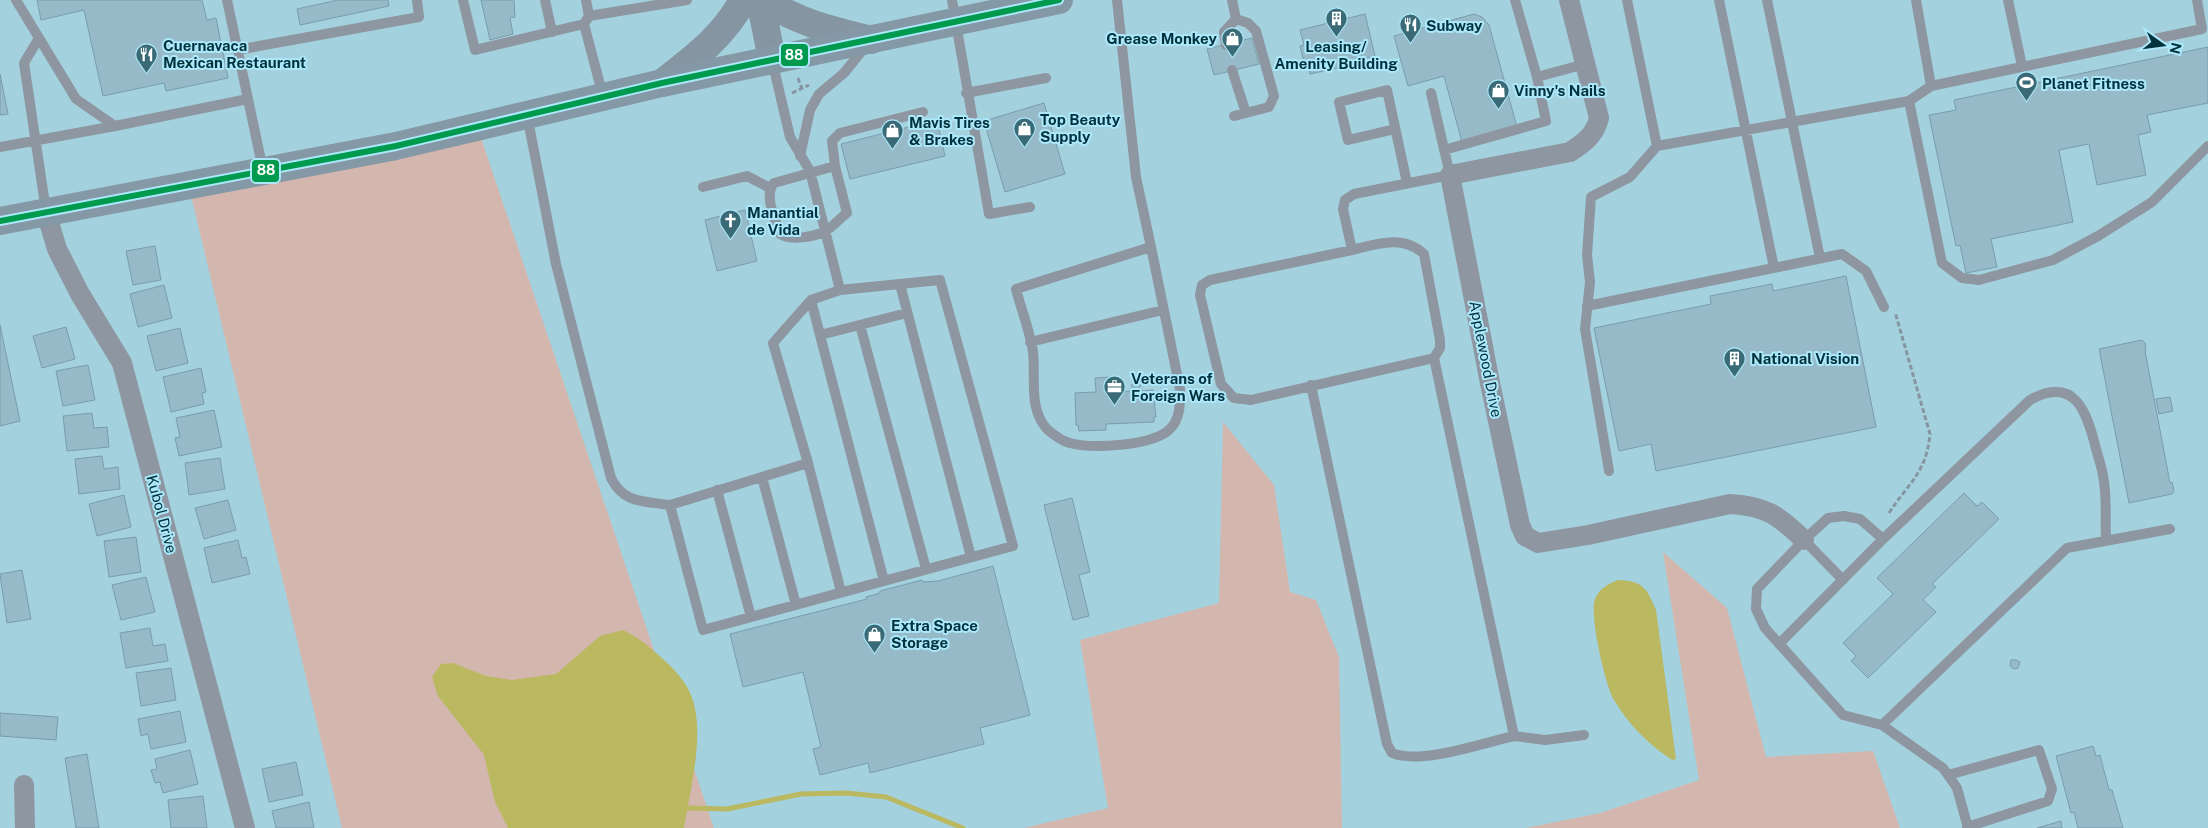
<svg xmlns="http://www.w3.org/2000/svg" width="2208" height="828" viewBox="0 0 2208 828" font-family="'Public Sans',sans-serif">
	<style>
		.green { fill: #d3b7ae }
		.water { fill: #bab861 }
		.lines { fill: none; stroke-linecap: round; stroke-linejoin: round }
		.stream { stroke: #bab861; stroke-width: 5 }
		.building { fill: #97bac9; stroke: #789dac }
		.path { stroke: #8696a0; stroke-width: 3; stroke-dasharray: 5 2.5; stroke-linecap: butt }
		.lane { stroke: #8d96a1; stroke-width: 10 }
		.street { stroke: #8d96a1; stroke-width: 20 }
		.secondary { stroke: #8695a2; stroke-width: 28 }
		.primary { stroke: #8598a6; stroke-width: 28 }
		.bus-1-casing { stroke: #ace8fa; stroke-width: 10 }
		.bus-1 { stroke: #009a4f; stroke-width: 6 }
		.labels { text-anchor: middle; dominant-baseline: central; stroke-width: 4; stroke-linejoin: round; paint-order: stroke }
		.poi-label { font-size: 15px; font-weight: bold; fill: #00323e; stroke: #ace8fa; text-anchor: start }
		.street-label { font-size: 15px; fill: #00323e; stroke: #ace8fa }
		.line-badge { stroke: #ace8fa; stroke-width: 2 }
		.badge-label { font-size: 14px; text-anchor: middle; font-weight: bold; fill: #fff }
	</style>
	<rect width="100%" height="100%" fill="#a4d1de"/>
	<path class="green" d="M478,129L714,828H342L188,183Z
		M1223,422L1274,485L1290,592L1316,600L1339,657L1342,828H1024L1108,808L1080,640L1219,603Z
		M1663,552L1727,608L1766,757L1873,751L1900,828H1526L1600,813L1699,780Z"/>
	<path class="water" d="M1618,580C1643,581 1647,588 1656,610L1676,759L1672,760C1648,744 1629,725 1614,700C1605,685 1589,614 1595,599C1599,588 1609,584 1618,580Z
		M623,630C639,638 650,647 663,659C674,669 686,682 691,695C706,732 690,790 684,828H508L495,802L484,755L438,696L432,677L441,664L453,663L486,676L512,680L556,674L600,636Z"/>
	<g class="lines">
		<path class="stream" d="M687,808L727,809L801,794L846,793L886,797L963,828"/>
	</g>
	<path class="building" d="M37,0H202L207,20L216,18L228,78L166,91L164,83L103,96L84,10L41,20Z
		M338,0H388L389,6L300,25L297,9Z
		M481,0H514L515,17L510,18L513,34L490,40Z
		M1365,14L1375,56L1345,63L1346,66L1310,74L1307,61L1304,62L1300,46L1304,45L1300,30Z
		M1474,14L1482,17L1489,25L1517,127L1462,142L1444,76L1408,86L1394,36Z
		M1252,38L1259,64L1214,75L1207,49Z
		M2208,47V103L2147,115L2151,132L2138,135L2146,175L2097,185L2089,144L2059,150L2073,222L1991,239L1997,267L1966,273L1960,245L1956,246L1929,115L1956,110L1954,100Z
		M0,74L8,114L0,115Z
		M1044,103L1065,174L1005,192L984,121Z
		M937,120L945,156L850,179L841,144Z
		M745,210L757,261L717,271L705,220Z
		M155,246L161,280L133,285L126,251Z
		M1846,276L1876,427L1656,471L1651,444L1619,451L1594,328L1711,304L1710,296L1772,284L1773,291Z
		M164,285L172,318L138,327L130,294Z
		M0,325L20,421L0,426Z
		M66,327L75,359L42,368L33,336Z
		M180,328L188,363L156,371L147,336Z
		M2142,340L2145,343L2146,351H2145L2170,483L2172,482L2174,491L2172,494L2129,503L2099,349Z
		M88,365L95,400L63,406L56,371Z
		M201,368L206,392L202,393L204,404L171,412L163,377Z
		M1110,377V392L1132,391V384H1140V391L1153,390L1156,417H1154V422L1106,424V430L1079,431L1078,425H1076L1075,393L1096,392L1095,378Z
		M2170,397L2173,411L2159,414L2156,399Z
		M214,410L222,447L179,456L175,438L180,437L176,418Z
		M92,413L94,428L107,427L109,447L67,451L63,416Z
		M102,456L104,469L118,467L120,489L79,494L75,459Z
		M220,458L225,489L189,495L185,463Z
		M1964,493L1977,506L1982,502L1999,519L1932,584L1936,587L1923,600L1936,612L1868,678L1851,661L1856,656L1843,643L1893,594L1877,578Z
		M124,495L131,527L97,536L89,504Z
		M1072,498L1090,572L1079,575L1089,616L1073,620L1044,505Z
		M228,500L236,530L204,539L195,508Z
		M136,537L141,572L109,577L104,541Z
		M238,540L242,558L246,557L250,574L212,583L204,548Z
		M993,566L1030,715L980,728L984,744L870,773L868,763L820,775L813,749L821,747L803,672L743,687L730,634L867,599L866,597L880,593V591L922,580L923,582L938,581Z
		M22,570L31,619L7,623L0,574Z
		M146,577L155,612L121,620L112,585Z
		M150,628L153,646L165,644L168,661L126,668L120,633Z
		M2011,660H2016L2020,662L2018,668L2014,669L2010,666Z
		M171,668L176,700L141,706L136,673Z
		M180,711L186,742L151,749L148,734L141,736L138,719Z
		M0,713L58,717L56,740L0,736Z
		M2093,746L2096,756L2100,755L2109,790H2112L2123,828H2078L2074,812L2071,813L2056,756Z
		M190,750L198,784L163,793L160,782L155,783L151,770L157,769L155,759Z
		M87,754L99,828H76L65,758Z
		M296,762L303,795L269,802L262,769Z
		M203,796L207,828H171L168,800Z
		M309,802L314,828H276L272,811Z
		M2061,821L2062,828H2037Z"/>
	<g class="lines">
		<path class="path" d="M798,78L802,89
			M792,93L809,85
			M1889,513C1909,482 1926,474 1930,434L1895,312"/>
		<path class="lane" d="M16,0L76,99L115,126L248,99
			M227,0L263,170
			M463,0L475,50L584,24L589,16
			M545,0L552,32
			M586,0L589,16L687,0
			M952,0L989,214L1030,207
			M1117,0L1136,177L1151,247
			M1232,0L1236,19L1248,23L1256,31L1274,96L1269,107L1234,116
			M1515,0L1537,77L1585,64
			M1627,0L1657,146
			M1719,0L1774,268
			M1767,0L1820,258
			M1916,0L1931,86L2202,29L2197,0
			M2008,0L2022,66
			M584,24L603,96
			M39,38L24,63L46,211
			M1226,45L1224,32L1236,19
			M237,50L419,17L417,0
			M772,60L790,137L810,171L840,290L940,280L1013,546L703,630L670,505L808,463L773,343L811,300L840,290
			M1232,70L1246,113
			M1931,86L1909,101L1942,263L1962,278L1979,280L2053,260L2098,236L2152,202L2208,146
			M966,93L1046,78
			M527,115L556,264L611,478C624,504 644,501 670,505
			M1395,129L1348,140L1339,102L1387,90L1407,183
			M0,147L115,126
			M1444,150L1546,121L1537,77
			M800,156L810,110L819,94L844,73L866,46
			M835,166L847,213C840,218 833,227 825,231C814,237 790,241 780,234C776,220 763,196 774,183Z
			M835,166L832,141L840,133L923,112
			M703,187L747,176L770,188
			M1151,247L1180,389C1180,402 1181,418 1170,429C1153,446 1093,449 1070,443C1064,442 1052,434 1047,429C1028,409 1036,376 1033,352C1030,331 1021,309 1016,289Z
			M1352,250C1376,244 1403,234 1424,254L1440,340V348L1434,358
			M900,284L971,557
			M811,300L820,335L907,313
			M1587,306L1842,254L1866,271L1884,307
			M860,325L926,569
			M820,335L884,581
			M1030,342L1163,310
			M1311,385L1387,744L1392,753C1421,765 1482,743 1514,736L1434,358L1251,400L1234,398L1221,384L1200,295L1202,285L1210,280L1352,250L1343,209L1345,200L1354,194L1450,175L1431,93
			M808,463L841,592
			M1609,471L1585,329L1590,282L1587,255L1591,197L1630,177L1657,146L1909,101
			M762,477L796,605
			M717,490L751,617
			M2106,539C2105,521 2107,501 2104,482C2103,471 2099,459 2096,449C2087,412 2075,375 2030,400L1883,539L1860,519L1844,516L1828,518L1804,540L1757,589L1756,609L1765,628L1843,715L1882,725L2067,548L2170,529
			M1804,540L1843,580
			M1779,644L1883,539
			M1882,725L1943,768L1957,788L1968,828
			M1514,736L1545,740L1584,735
			M1948,775L2039,750L2052,789L2048,801L1967,827"/>
		<path class="street" d="M1569,0L1599,118C1595,135 1584,143 1570,152L1450,175L1490,383L1520,525L1525,536L1538,543L1588,535L1730,504C1766,506 1778,515 1804,540
			M46,212L57,249L80,294L122,363L245,828
			M24,785L25,828"/>
		<path class="secondary" d="M760,0L772,59
			M764,0C799,23 831,30 871,40
			M662,83C694,58 724,36 743,0"/>
		<path class="primary" d="M0,221L396,146L662,83L1059,0"/>
		<defs>
			<path id="bus-1" d="M0,221L396,146L662,83L1059,0"/>
		</defs>
		<use href="#bus-1" class="bus-1-casing"/>
		<use href="#bus-1" class="bus-1"/>
	</g>
	<defs>
		<symbol id="building-pin" viewBox="-11 -11 22 30"><path d="M0 17L-7.5 6A9.5 9.5 0 1 1 7.5 6Z" fill="#396a76" stroke="#ace8fa"/><path d="M-4-6H4V6H1V3H-1V6H-4ZM-2.5-4.3h1.7v1.8h-1.7ZM.8-4.3h1.7v1.8H.8ZM-2.5-1h1.7V.8h-1.7ZM.8-1h1.7V.8H.8Z" fill="#fff"/></symbol>
		<symbol id="restaurant-pin" viewBox="-11 -11 22 30"><path d="M0 17L-7.5 6A9.5 9.5 0 1 1 7.5 6Z" fill="#396a76" stroke="#ace8fa"/><path d="M-5-6h1v4h1v-4h1v4h1v-4h1v5L-1.5 .5V6h-2V.5L-5-1ZM5-6V6H3V1.5H1.5Q1.5-4 5-6Z" fill="#fff"/></symbol>
		<symbol id="shop-pin" viewBox="-11 -11 22 30"><path d="M0 17L-7.5 6A9.5 9.5 0 1 1 7.5 6Z" fill="#396a76" stroke="#ace8fa"/><path d="M-5-2.5h2.3a2.7 3.5 0 0 1 5.4 0H5L5.5 6h-11ZM-1.5-2.5h3a1.5 2.3 0 0 0-3 0Z" fill="#fff"/></symbol>
		<symbol id="stadium-pin" viewBox="-11 -11 22 30"><path d="M0 17L-7.5 6A9.5 9.5 0 1 1 7.5 6Z" fill="#396a76" stroke="#ace8fa"/><path d="M0-5a6.5 5 0 1 0 0 10a6.5 5 0 1 0 0-10ZM-3.5-1.8h7v3.6h-7Z" fill="#fff"/></symbol>
		<symbol id="church-pin" viewBox="-11 -11 22 30"><path d="M0 17L-7.5 6A9.5 9.5 0 1 1 7.5 6Z" fill="#396a76" stroke="#ace8fa"/><path d="M-1.2-6h2.4v3.5h3.3v2.4h-3.3V6h-2.4V-.1h-3.3v-2.4h3.3Z" fill="#fff"/></symbol>
		<symbol id="office-pin" viewBox="-11 -11 22 30"><path d="M0 17L-7.5 6A9.5 9.5 0 1 1 7.5 6Z" fill="#396a76" stroke="#ace8fa"/><path d="M-6-3h4V-5.5h4V-3h4V5H-6ZM-1-4.5V-3h2v-1.5ZM-6 0V1H6V0Z" fill="#fff"/></symbol>
	</defs>
	<g fill-rule="evenodd">
		<use href="#building-pin" x="1324" y="6" width="25" height="34"/>
		<use href="#restaurant-pin" x="1398" y="12" width="25" height="34"/>
		<use href="#shop-pin" x="1220" y="26" width="25" height="34"/>
		<use href="#restaurant-pin" x="134" y="42" width="25" height="34"/>
		<use href="#stadium-pin" x="2014" y="70" width="25" height="34"/>
		<use href="#shop-pin" x="1486" y="78" width="25" height="34"/>
		<use href="#shop-pin" x="1012" y="116" width="25" height="34"/>
		<use href="#shop-pin" x="880" y="118" width="25" height="34"/>
		<use href="#church-pin" x="718" y="208" width="25" height="34"/>
		<use href="#building-pin" x="1722" y="346" width="25" height="34"/>
		<use href="#office-pin" x="1102" y="374" width="25" height="34"/>
		<use href="#shop-pin" x="862" y="622" width="25" height="34"/>
	</g>
	<g class="labels">
		<g class="poi-label">
			<text x="1426" y="25">Subway</text>
			<text x="1217" y="38" text-anchor="end">Grease Monkey</text>
			<text x="163" y="45">Cuernavaca<tspan x="163" dy="17">Mexican Restaurant</tspan></text>
			<text x="1336" y="46" text-anchor="middle">Leasing/<tspan x="1336" dy="17">Amenity Building</tspan></text>
			<text x="2042" y="83">Planet Fitness</text>
			<text x="1514" y="90">Vinny's Nails</text>
			<text x="1040" y="119">Top Beauty<tspan x="1040" dy="17">Supply</tspan></text>
			<text x="909" y="122">Mavis Tires<tspan x="909" dy="17">&amp; Brakes</tspan></text>
			<text x="747" y="212">Manantial<tspan x="747" dy="17">de Vida</tspan></text>
			<text x="1751" y="358">National Vision</text>
			<text x="1131" y="378">Veterans of<tspan x="1131" dy="17">Foreign Wars</tspan></text>
			<text x="891" y="625">Extra Space<tspan x="891" dy="17">Storage</tspan></text>
		</g>
		<g class="street-label">
			<text transform="translate(1486 359) rotate(79)">Applewood Drive</text>
			<text transform="translate(162 514) rotate(75)">Kubol Drive</text>
		</g>
	</g>
	<g class="line-badge">
		<rect x="780" y="43" width="29" height="24" rx="5" fill="#009a4f"/>
		<rect x="251" y="159" width="29" height="24" rx="5" fill="#009a4f"/>
	</g>
	<g class="badge-label">
		<text x="794" y="60">88</text>
		<text x="266" y="175">88</text>
	</g>
	<g transform="translate(2163 45) rotate(104)" stroke="#ace8fa" stroke-width="4" paint-order="stroke">
	<path d="M0-4L9 19L0 12L-9 19Z" fill="#00323e"/>
	<text y="-8" font-size="14" font-weight="bold" text-anchor="middle" fill="#00323e">N</text>
	</g>
</svg>
